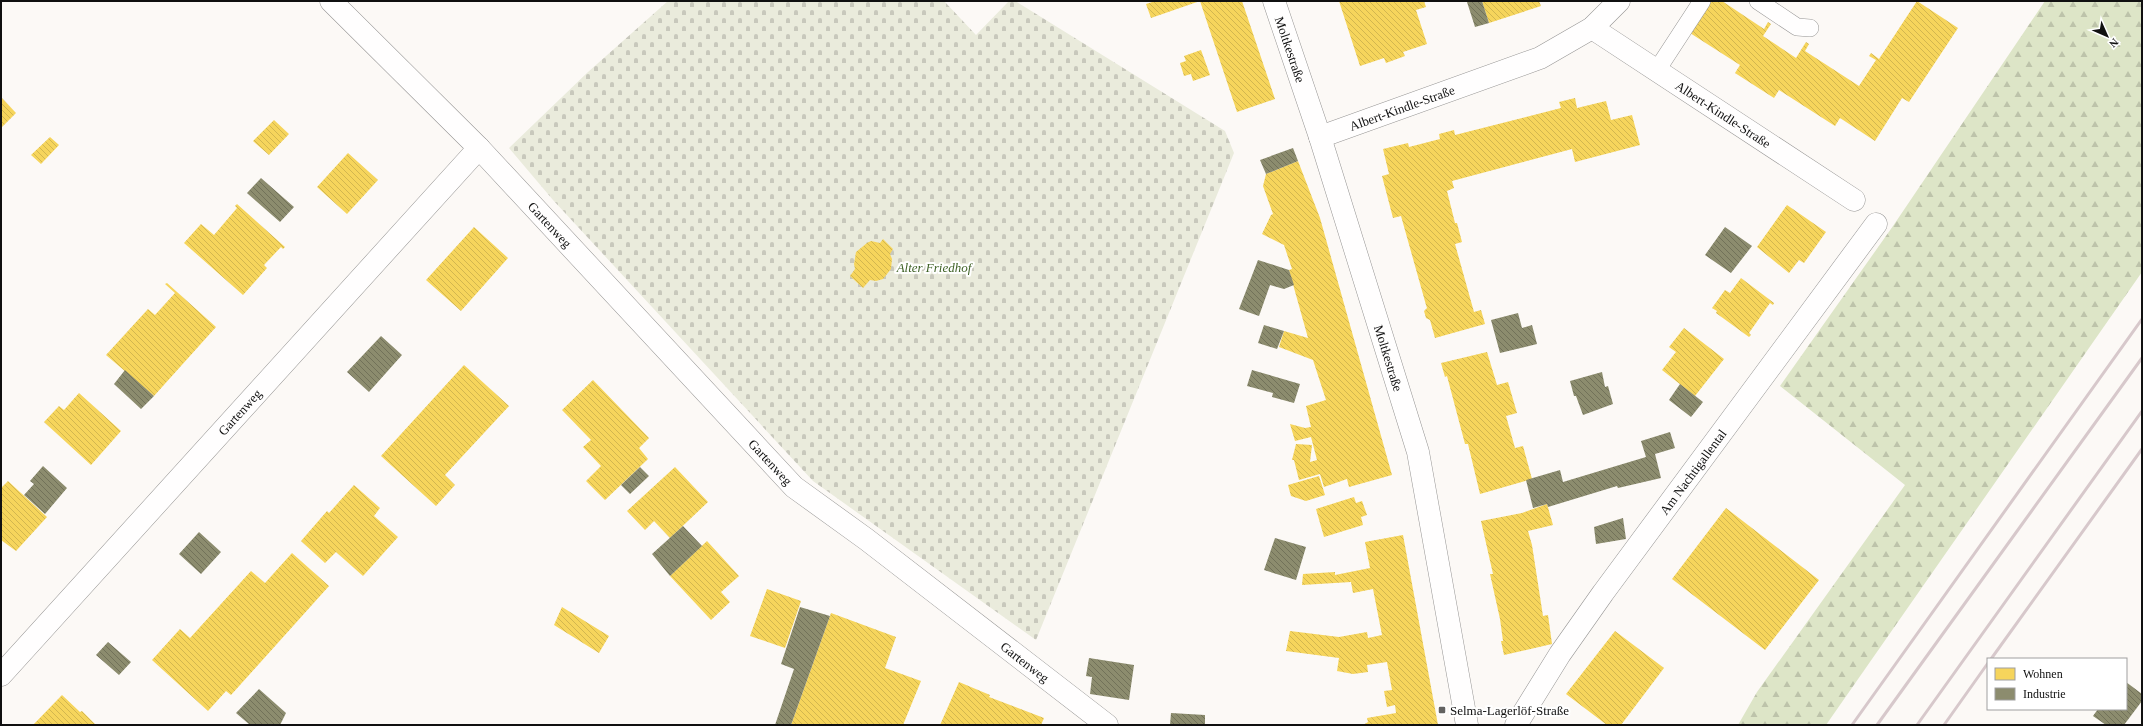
<svg xmlns="http://www.w3.org/2000/svg" width="2143" height="726" viewBox="0 0 2143 726" font-family="Georgia,serif">
	<style>
		.forest { fill: url(#forest-firs) }
		.cemetery { fill: url(#cemetery-stones) }
		.homes { fill: url(#homes-back-hatch) }
		.industry { fill: url(#industry-back-hatch) }
		.lines { fill: none; stroke-linecap: round; stroke-linejoin: round }
		.service-casing { stroke: #969594; stroke-width: 18 }
		.minor-casing { stroke: #969594; stroke-width: 23 }
		.tertiary-casing { stroke: #969594; stroke-width: 23 }
		.service { stroke: #fffefe; stroke-width: 17 }
		.minor { stroke: #fffefe; stroke-width: 22 }
		.tertiary { stroke: #fffefe; stroke-width: 22 }
		.rail { stroke: #d7c8cb; stroke-width: 3 }
		.poi-dot { fill: #636260; stroke: #fff; stroke-width: 1.5 }
		.labels { text-anchor: middle; dominant-baseline: central; stroke-width: 4; stroke-linejoin: round; paint-order: stroke }
		.street-label { font-size: 13px; fill: #101010; stroke: #fff }
		.park-label { font-size: 13px; font-style: italic; fill: #3f6226; stroke: #fff }
		.poi-label { font-size: 13px; fill: #101010; stroke: #fff; text-anchor: start }
	</style>
	<defs>
		<pattern id="forest-firs" width="22" height="20" patternUnits="userSpaceOnUse"><rect width="22" height="20" fill="#dde5c7"/><path d="M5 1l3.5 6h-7zM16 11l3.5 6h-7z" fill="#bdc3aa"/></pattern>
		<pattern id="cemetery-stones" width="16" height="16" patternUnits="userSpaceOnUse"><rect width="16" height="16" fill="#eaebdc"/><path d="M2 7V4a2 2 0 0 1 4 0v3zM10 15v-3a2 2 0 0 1 4 0v3z" fill="#c8c8bc"/></pattern>
		<pattern id="homes-back-hatch" width="6" height="6" patternUnits="userSpaceOnUse"><rect width="6" height="6" fill="#f6d55c"/><path d="M-1 5l2 2M0 0l6 6M5-1l2 2" fill="none" stroke="#d2b64f"/></pattern>
		<pattern id="industry-back-hatch" width="6" height="6" patternUnits="userSpaceOnUse"><rect width="6" height="6" fill="#8c8c6e"/><path d="M-1 5l2 2M0 0l6 6M5-1l2 2" fill="none" stroke="#717159"/></pattern>
	</defs>
	<rect width="100%" height="100%" fill="#fcf9f6"/>
	<path class="forest" d="M2045,1H2142V272L1826,725H1738L1757,692L1905,485L1780,386L1893,226Z"/>
	<path class="cemetery" d="M668,1H944L976,35L1009,1H1015L1225,131L1234,153L1036,640L813,481L553,200L509,148L588,72Z"/>
	<path class="homes" d="M1155,1H1242L1275,99L1237,112L1200,1L1151,18L1146,4Z
		M1339,1H1424L1426,7L1416,10L1427,44L1403,52L1405,56L1386,63L1384,58L1360,66Z
		M1482,1H1539L1541,6L1489,23Z
		M1711,1H1722L1764,29L1768,22L1771,24L1763,36L1796,58L1806,42L1809,44L1805,51L1859,86L1876,60L1869,56L1871,53L1879,59L1917,1L1958,28L1909,102L1902,98L1875,141L1840,118L1835,126L1779,90L1774,98L1735,73L1740,65L1690,33Z
		M1201,50L1210,75L1193,81L1191,74L1184,76L1180,63L1186,61L1184,56Z
		M1,97L16,113L1,128Z
		M1575,98L1577,108L1606,101L1611,120L1632,115L1640,145L1575,162L1572,149L1452,181L1454,188L1447,191L1455,223H1457L1462,242L1455,244L1474,312L1481,310L1485,324L1435,338L1430,320L1426,318L1424,311L1427,308L1426,305L1401,216L1393,218L1382,176L1389,174L1383,149L1408,143L1409,147L1440,139L1439,134L1454,130L1455,135L1561,108L1559,102Z
		M274,120L289,134L269,155L253,141Z
		M50,137L59,145L41,164L31,155Z
		M348,153L378,180L347,214L317,187Z
		M1298,161L1320,218L1392,475L1349,487L1347,479L1324,487L1320,474L1299,480L1294,460H1292L1296,444L1312,445L1310,462L1317,460L1311,437L1295,441L1290,424L1305,428L1311,427L1306,406L1326,400L1313,360L1279,347L1284,331L1308,338L1289,270L1292,269L1284,245L1262,234L1271,215L1273,214L1263,186L1266,174Z
		M237,204L285,247L283,249L281,247L264,265L267,268L243,295L184,243L201,224L214,235L237,208L235,206Z
		M1787,205L1826,232L1804,263L1799,260L1789,273L1757,247Z
		M474,227L508,258L461,311L426,280Z
		M883,239L893,249L890,254L892,259L891,269L883,279L876,281L870,280L863,288L850,276L855,269L854,264L856,252L867,243L871,241L880,243Z
		M1741,278L1774,303L1773,305L1770,303L1749,333L1751,335L1749,337L1716,313L1717,311L1712,308L1725,290L1730,293Z
		M167,283L216,327L154,396L106,355L148,309L155,315L175,293L165,284Z
		M1684,328L1724,359L1695,396L1662,370L1676,352L1669,347Z
		M1487,352L1497,385L1508,382L1517,413L1506,416L1515,448L1523,446L1532,479L1480,494L1468,444H1465L1447,376L1445,377L1441,363Z
		M464,365L509,406L445,475L455,485L436,506L381,456Z
		M593,380L649,438L639,448L648,459L605,500L586,481L601,466L583,447L591,440L562,410Z
		M79,393L121,431L91,465L44,422L59,406L64,410Z
		M675,467L708,502L670,538L654,521L645,530L627,511Z
		M1319,476L1325,495L1306,501L1291,496L1288,485Z
		M8,481L47,517L16,551L1,540V488Z
		M354,485L380,508L374,516L398,537L363,576L336,552L325,563L301,541L327,511L329,513Z
		M1354,497L1356,503L1362,501L1367,515L1361,517L1363,525L1324,537L1316,509Z
		M1547,504L1553,525L1528,531L1532,545L1543,616L1548,615L1552,644L1504,655L1501,641H1503L1500,619L1490,574H1493L1481,521L1522,513Z
		M1726,508L1819,580L1765,650L1672,579Z
		M1403,535L1438,725H1363L1368,722L1367,718L1396,713L1395,705L1387,707L1384,691L1392,690L1387,662L1367,665L1368,672L1353,674L1337,671L1339,658L1286,651L1290,631L1339,637L1367,632L1368,638L1382,635L1373,589L1353,593L1351,582L1302,585L1303,574L1335,572V575L1370,568L1365,542Z
		M707,541L739,576L721,592L730,602L711,620L670,576Z
		M292,553L329,586L231,695L226,691L208,711L152,660L180,629L190,638L251,571L265,583Z
		M767,589L801,601L785,648L750,636Z
		M562,607L609,636L599,653L554,625Z
		M831,613L896,637L885,668L921,681L903,725H791Z
		M1615,631L1664,668L1621,725H1607L1566,694Z
		M959,682L990,695L989,697L1044,718L1041,725H940Z
		M62,695L80,712L82,711L96,725H33Z"/>
	<path class="industry" d="M1471,1H1482L1489,23L1475,27L1467,2Z
		M1293,148L1298,161L1266,174L1260,160Z
		M261,178L294,207L280,222L247,193Z
		M1725,227L1752,246L1731,273L1705,255Z
		M1258,260L1289,270L1294,285L1284,289L1270,285L1259,316L1239,309Z
		M1518,313L1522,328L1532,325L1537,344L1500,353L1491,320Z
		M1264,325L1284,331L1277,349L1258,343Z
		M381,336L402,355L369,392L347,372Z
		M125,370L154,396L141,409L114,384Z
		M1252,370L1300,384L1294,403L1272,397L1273,393L1247,386Z
		M1602,372L1605,387L1608,386L1613,404L1583,415L1576,396H1574L1570,381Z
		M1680,384L1703,402L1691,417L1669,400Z
		M1670,432L1675,448L1655,454L1661,478L1618,488L1617,486L1548,507L1547,504L1533,508L1526,480L1560,470L1563,482L1646,457L1641,441Z
		M43,466L67,488L45,514L24,495L34,484L30,481Z
		M640,467L649,476L630,494L621,485Z
		M1623,518L1626,539L1596,544L1594,527Z
		M683,526L702,546L670,576L652,554Z
		M199,532L221,552L201,574L179,554Z
		M1275,538L1306,547L1296,580L1264,570Z
		M800,607L830,616L791,725H775L794,669L781,664Z
		M108,642L131,662L119,675L96,655Z
		M1089,658L1134,665L1129,700L1090,694L1092,677L1086,676Z
		M2126,682L2142,694V701L2124,725H2106L2093,716L2098,709H2126Z
		M259,689L286,713L280,725H250L236,713Z
		M1171,713L1205,715V725H1170Z"/>
	<g class="lines">
		<defs>
			<path id="service" d="M1758,1L1797,27L1810,28
				M1657,70L1702,1"/>
			<g id="minor">
				<path d="M331,1L479,148"/>
				<path id="s1" d="M1592,28L1854,200"/>
				<path id="s2" d="M1320,137L1540,58L1592,28L1619,1"/>
				<path id="s3" d="M1,675L479,148L794,487L866,539L1107,725"/>
				<path id="s4" d="M1516,725L1560,654L1603,593L1876,224"/>
			</g>
			<g id="tertiary">
				<path id="s5" d="M1274,1L1320,137L1418,452L1467,725"/>
			</g>
		</defs>
		<use href="#service" class="service-casing"/>
		<use href="#minor" class="minor-casing"/>
		<use href="#tertiary" class="tertiary-casing"/>
		<use href="#service" class="service"/>
		<use href="#minor" class="minor"/>
		<use href="#tertiary" class="tertiary"/>
		<path class="rail" d="M1991,659L2142,449
			M1852,725L2142,319
			M1877,725L2142,358
			M1917,725L2142,411
			M1944,725L1988,663"/>
	</g>
	<rect class="poi-dot" x="1438" y="706" width="8" height="8" rx="2"/>
	<g class="labels">
		<g class="street-label">
			<text stroke="none"><textPath href="#s5" startOffset="51">Moltkestraße</textPath></text>
			<text stroke="none"><textPath href="#s2" startOffset="87">Albert-Kindle-Straße</textPath></text>
			<text stroke="none"><textPath href="#s1" startOffset="157">Albert-Kindle-Straße</textPath></text>
			<text stroke="none"><textPath href="#s3" startOffset="816">Gartenweg</textPath></text>
			<text stroke="none"><textPath href="#s5" startOffset="375">Moltkestraße</textPath></text>
			<text stroke="none"><textPath href="#s3" startOffset="355">Gartenweg</textPath></text>
			<text stroke="none"><textPath href="#s3" startOffset="1140">Gartenweg</textPath></text>
			<text stroke="none"><textPath href="#s4" startOffset="309">Am Nachtigallental</textPath></text>
			<text stroke="none"><textPath href="#s3" startOffset="1464">Gartenweg</textPath></text>
		</g>
		<g class="park-label">
			<text x="934" y="267">Alter Friedhof</text>
		</g>
		<g class="poi-label">
			<text x="1450" y="710">Selma-Lagerlöf-Straße</text>
		</g>
	</g>
	<rect width="2143" height="726" fill="none" stroke="#101010" stroke-width="4"/>
	<rect x="1987" y="658" width="140" height="52" fill="#ffffff" stroke="#9f9f9f"/>
	<rect x="1995" y="668" width="20" height="12" fill="#f6d55c" stroke="#9f9f9f"/>
	<text x="2023" y="678" font-size="12" fill="#101010">Wohnen</text>
	<rect x="1995" y="688" width="20" height="12" fill="#8c8c6e" stroke="#9f9f9f"/>
	<text x="2023" y="698" font-size="12" fill="#101010">Industrie</text>
	<g transform="translate(2107 36) rotate(135)" stroke="#ffffff" stroke-width="3" paint-order="stroke">
	<path d="M0-3L7 15L0 10L-7 15Z" fill="#101010"/>
	<text y="-6" font-size="11" font-weight="bold" text-anchor="middle" fill="#101010">N</text>
	</g>
</svg>
